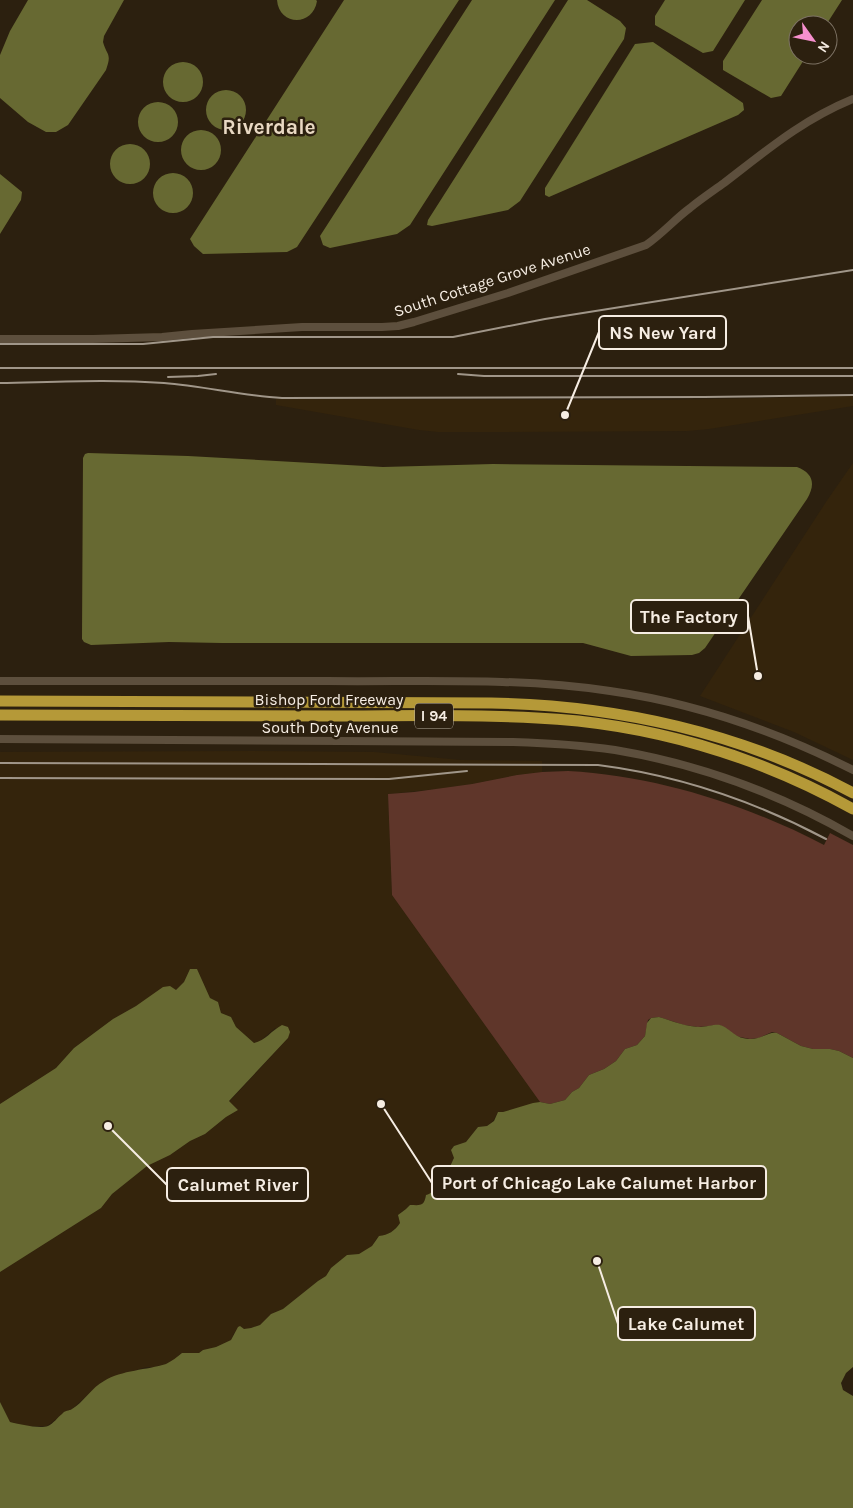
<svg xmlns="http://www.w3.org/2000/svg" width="853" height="1508" viewBox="0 0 853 1508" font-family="Karla,sans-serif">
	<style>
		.built { fill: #34240c }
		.green { fill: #5f362a }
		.water { fill: #676932 }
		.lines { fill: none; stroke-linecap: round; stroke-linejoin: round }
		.minor { stroke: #5d4f3d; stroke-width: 8 }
		.highway { stroke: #b59938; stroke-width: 11 }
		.rail { stroke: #a09689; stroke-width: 2 }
		.labels { text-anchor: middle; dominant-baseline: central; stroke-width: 5; stroke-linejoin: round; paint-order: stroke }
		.shield { fill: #2c200f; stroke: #b9b0a3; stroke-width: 1 }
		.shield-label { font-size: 15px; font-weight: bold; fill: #f6ede3 }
		.street-label { font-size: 16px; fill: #f6ede3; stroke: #2c200f }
		.district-label { font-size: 21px; font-weight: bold; fill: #e9d9c3; stroke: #2c200f }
		.leader { fill: none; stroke: #f6ede3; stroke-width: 2 }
		.callout-dot { fill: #f6ede3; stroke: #2c200f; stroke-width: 2 }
		.callout { fill: #2c200f; stroke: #f6ede3; stroke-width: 2 }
		.callout-label { font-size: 18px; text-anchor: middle; font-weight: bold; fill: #f6ede3 }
	</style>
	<rect width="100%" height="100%" fill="#2c200f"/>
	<path class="built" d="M853,396V406L709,429L687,431L507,432H438L419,430L276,405V399L666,400Z
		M853,463V760L794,732L700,696L826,502Z
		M249,751L374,752L461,760L542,761V772L517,775L472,784L437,789L388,794L392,895L540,1102L503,1112H498L493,1121L487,1126L478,1127L466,1142L454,1146L451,1150L454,1158L449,1168L442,1174L435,1188L432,1193L425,1197V1201L422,1204L419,1206L410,1205L406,1209L401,1212L398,1217L400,1220V1223L393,1231L385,1235L377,1238L372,1246L366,1251L359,1254L347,1255L331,1268L326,1276L318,1281L283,1309L271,1314L260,1325L234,1333L231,1340L216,1347L203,1350L199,1353H186L179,1355L177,1358L166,1364L154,1367H146L109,1379L102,1382L72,1409L63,1413L60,1416L47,1426H27L10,1422L0,1402V1272L101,1208L112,1194L147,1166L170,1155L190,1141L205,1134L226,1117L238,1110L229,1102L288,1038L275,1028L259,1042L254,1043L236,1027L231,1017L221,1013L218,1002L210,998L197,969H190L184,982L176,990L136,1006L113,1019L74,1048L56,1068L0,1104V752Z"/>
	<path class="green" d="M568,771C657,776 745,804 824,845L830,833L853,845V1058L839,1051L830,1049H813L801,1046L777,1033L772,1032L759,1038L750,1039L735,1036L720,1025L698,1027L684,1025L659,1017L651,1018L648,1020L645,1036L637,1045L625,1049L616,1061L604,1069L589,1075L579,1088L572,1092L565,1100L550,1104L540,1102L392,895L388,794L414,792L472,784L517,775L542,772Z"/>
	<path class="water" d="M28,0H124L104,36L103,42C107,56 112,53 106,70L68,125L56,132H46L28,122L0,98V55L10,31Z
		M277,0H316L317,1C313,27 279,26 277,0Z
		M344,0H459L297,247L287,252L203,254L194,246L190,239Z
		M472,0H555L410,225L397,234L330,248L323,245L320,236Z
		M568,0H587L620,21L626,28L624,39L520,201L508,210L432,226L427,225L428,220Z
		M665,0H745L713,51L703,53L655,25V16Z
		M762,0H842L826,25H798V55H807L781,96L771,98L723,70V61Z
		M653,42L743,103L744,110L738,115L549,197L545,195V188L635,44Z
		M163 82a20 20 0 1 1 40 0a20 20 0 1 1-40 0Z
		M206 110a20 20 0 1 1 40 0a20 20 0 1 1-40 0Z
		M138 122a20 20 0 1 1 40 0a20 20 0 1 1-40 0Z
		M181 150a20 20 0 1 1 40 0a20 20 0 1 1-40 0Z
		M110 164a20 20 0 1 1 40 0a20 20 0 1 1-40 0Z
		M153 193a20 20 0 1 1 40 0a20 20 0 1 1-40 0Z
		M0,174L22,192L21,200L0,234Z
		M88,453L188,456L383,467L493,464L797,467C813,473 816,484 807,499L705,648L699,653L692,655L631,656L583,643H222L169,642L91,645L84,642L82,639L83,458L85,454Z
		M190,969H197L210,998L218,1002L221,1013L231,1017L236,1027L254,1043C265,1041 272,1030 282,1025L288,1027L290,1032L288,1038L229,1101L238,1110L226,1117L205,1134L190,1141L170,1155L147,1166L112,1194L101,1208L0,1272V1104L56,1068L74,1048L113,1019L136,1006L163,987L170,986L176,990L184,982Z
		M659,1017C672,1021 687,1027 701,1027C706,1027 715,1024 720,1025C732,1029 734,1039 751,1039C761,1039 770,1031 777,1033L801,1046L813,1049H830L839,1051L853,1058V1367L846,1373L841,1383L843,1390L853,1396V1508H0V1402L10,1422C19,1424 39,1429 48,1426C53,1424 58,1417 62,1414C65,1410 69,1411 72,1409C83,1403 92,1387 104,1381C122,1370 147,1370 166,1364C172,1361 177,1357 182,1353H199L203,1350L216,1347L231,1340L238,1327L240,1326L244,1329L251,1328L260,1325L271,1314L283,1309L318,1281L326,1276L331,1268L347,1255L359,1254L372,1246L379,1236C388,1235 395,1231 400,1223L398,1215L406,1209L410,1205C420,1205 424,1207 426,1195C437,1192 434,1184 437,1176L441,1177L443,1172C450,1171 451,1163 454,1158L451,1150L454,1146L466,1142L478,1127L487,1126L494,1121L498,1112H503L533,1103L540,1102L550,1104L565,1100L572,1092L579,1088L589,1075L604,1069L616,1061L625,1049L637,1045L645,1036L647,1023L651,1018Z"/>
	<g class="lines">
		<path class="minor" d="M0,339H93L162,337L192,334L302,327H382L398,326L414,322L508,293L646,245C662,234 675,219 690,208C701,199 713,191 724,183C767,150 802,120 853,99
			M0,681C109,681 218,681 327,681C421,682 516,677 610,691C695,703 776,731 853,770
			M0,739L513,742C547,743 581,745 615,750C698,764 780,794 853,836"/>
		<path class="highway" d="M0,701L491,703C617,705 742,733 853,793
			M0,715C112,715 224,715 336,716C403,716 470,714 537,718C647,723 757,755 853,809"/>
		<path class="rail" d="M0,344H143L213,337H453L545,319L853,270
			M0,368H853
			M458,374L484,376H853
			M168,377L198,376L216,374
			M0,383C55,382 110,379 164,383C204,386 242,396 282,398L704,397L853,395
			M0,763L598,765C677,775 756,802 826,839
			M0,778L389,779L467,771"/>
	</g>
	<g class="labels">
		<rect class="shield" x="415" y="703.5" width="38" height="25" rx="4"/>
		<g class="shield-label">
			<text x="434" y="716">I 94</text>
		</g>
		<g class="street-label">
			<text transform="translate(492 280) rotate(-18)">South Cottage Grove Avenue</text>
			<text x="329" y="699">Bishop Ford Freeway</text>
			<text x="330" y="727">South Doty Avenue</text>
		</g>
		<g class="district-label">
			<text x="269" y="127">Riverdale</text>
		</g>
	</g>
	<path class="leader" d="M565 415L599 332M758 676L748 616M381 1104L432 1183M108 1126L167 1185M597 1261L618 1324"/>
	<g class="callout-dot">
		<circle cx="565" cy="415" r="5"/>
		<circle cx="758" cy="676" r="5"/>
		<circle cx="381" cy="1104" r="5"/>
		<circle cx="108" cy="1126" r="5"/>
		<circle cx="597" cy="1261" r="5"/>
	</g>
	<g class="callout">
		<rect x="599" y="316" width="127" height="33" rx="5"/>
		<rect x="631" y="600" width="117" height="33" rx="5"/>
		<rect x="432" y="1166" width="334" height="33" rx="5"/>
		<rect x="167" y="1168" width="141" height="33" rx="5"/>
		<rect x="618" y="1307" width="137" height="33" rx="5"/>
	</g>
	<g class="callout-label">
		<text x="663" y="339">NS New Yard</text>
		<text x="689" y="623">The Factory</text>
		<text x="599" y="1189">Port of Chicago Lake Calumet Harbor</text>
		<text x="238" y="1191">Calumet River</text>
		<text x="686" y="1330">Lake Calumet</text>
	</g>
	<g transform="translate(813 40) rotate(123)"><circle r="24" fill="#2c200f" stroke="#7d7264"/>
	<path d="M0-4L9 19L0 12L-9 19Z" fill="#f790ce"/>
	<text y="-8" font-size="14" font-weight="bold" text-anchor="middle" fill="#f6ede3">N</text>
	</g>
</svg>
